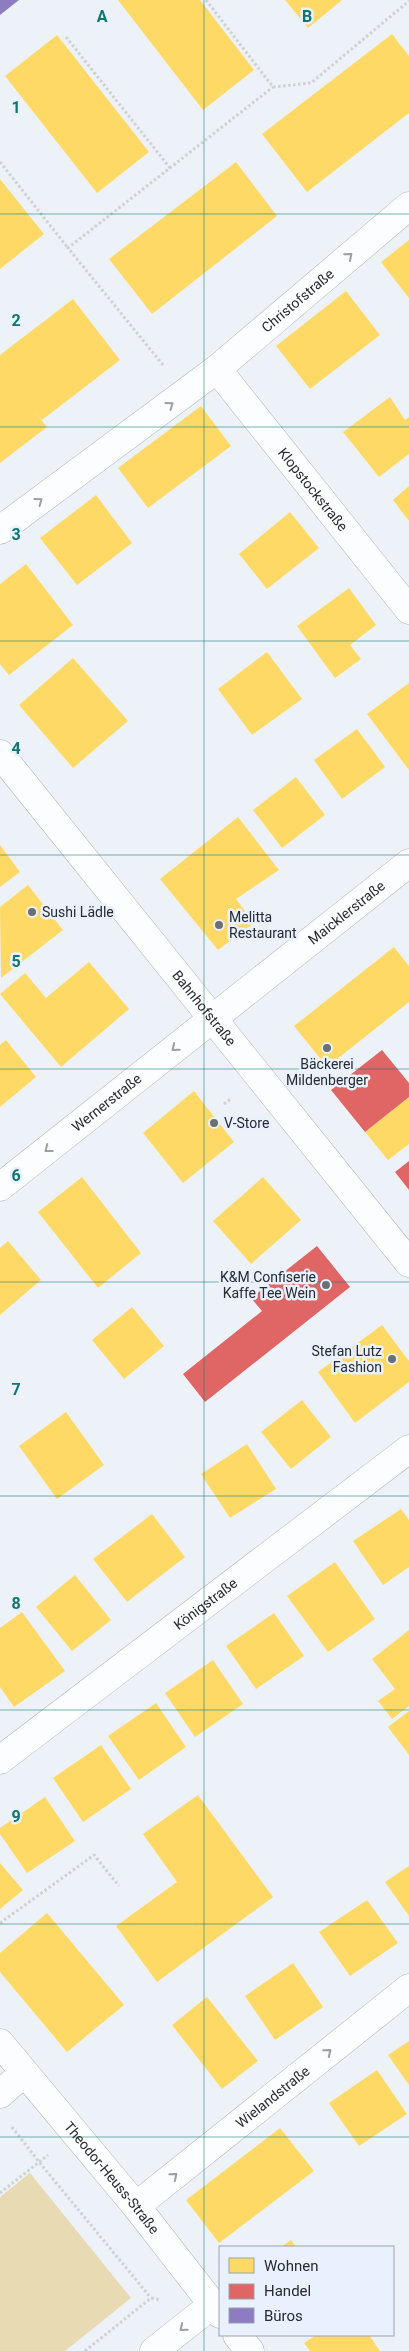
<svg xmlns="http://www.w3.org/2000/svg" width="409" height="2351" viewBox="0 0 409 2351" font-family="Roboto,sans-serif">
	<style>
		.green { fill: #e8dbb3 }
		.homes { fill: #ffd966 }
		.shops { fill: #e06666 }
		.offices { fill: #8e7cc3 }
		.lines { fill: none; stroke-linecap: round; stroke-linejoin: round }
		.minor-casing { stroke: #b2b6ba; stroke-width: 29 }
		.path { stroke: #ced1d2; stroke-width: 3; stroke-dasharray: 2.5 2.5; stroke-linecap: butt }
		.minor { stroke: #fcfdfe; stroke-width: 28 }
		.oneway { stroke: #9c9ea0 }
		.grid { fill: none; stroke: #0f766e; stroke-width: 1; stroke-opacity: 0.55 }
		.poi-dot { fill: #6c7075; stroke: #e8f1fd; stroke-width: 2 }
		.labels { text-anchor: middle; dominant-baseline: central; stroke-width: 5; stroke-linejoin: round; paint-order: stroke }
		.street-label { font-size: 14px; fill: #272a2e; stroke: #e8f1fd }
		.poi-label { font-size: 14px; fill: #272a2e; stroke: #e8f1fd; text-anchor: start }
		.grid-label { font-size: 16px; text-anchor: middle; font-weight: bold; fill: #0f766e; stroke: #e8f1fd; stroke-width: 5; stroke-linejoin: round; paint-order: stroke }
	</style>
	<rect width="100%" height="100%" fill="#edf2f8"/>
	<path class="green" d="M30,2173L131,2298L65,2351H0V2197Z"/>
	<path class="homes" d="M118,0H200L254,70L203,110Z
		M285,0H342L308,28Z
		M392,34L409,56V113L307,192L262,134Z
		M57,35L149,152L97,193L5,76Z
		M236,162L277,216L152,314L109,259Z
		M0,179L44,234L0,269Z
		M409,240V298L381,262Z
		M346,291L380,335L310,389L276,346Z
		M73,299L120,360L42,420L35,412L47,427L0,463V355Z
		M390,397L405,420L409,417V454L379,477L343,432Z
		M201,406L231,446L148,508L118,468Z
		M409,486V521L393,500Z
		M96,495L132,543L77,585L40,538Z
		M290,512L319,548L267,589L239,554Z
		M26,564L73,625L9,675L0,664V584Z
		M349,588L376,625L350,645L361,659L335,678L297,626Z
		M267,652L302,699L252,735L218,689Z
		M73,658L128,721L73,768L19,705Z
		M409,683V770L367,714Z
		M357,729L385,767L342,799L314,760Z
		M296,777L325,815L282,848L253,810Z
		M238,817L279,870L236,899L254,923L218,950L160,879Z
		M0,845L20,872L0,887Z
		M28,885L63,930L1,978L0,907Z
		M394,947L409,966V1002L327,1067L294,1026Z
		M89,962L129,1009L61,1067L0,994L25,973L46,998Z
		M6,1040L36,1077L0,1107V1045Z
		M194,1091L234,1142L183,1183L143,1133Z
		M409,1097V1144L388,1160L365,1132Z
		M82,1177L141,1253L98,1288L38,1212Z
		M263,1177L301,1220L251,1264L213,1221Z
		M8,1241L41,1280L0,1315V1248Z
		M132,1307L164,1346L124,1379L92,1340Z
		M382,1325L409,1361V1382L355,1423L318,1372Z
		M302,1400L331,1437L291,1469L261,1432Z
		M66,1412L104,1465L57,1499L19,1446Z
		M247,1444L276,1489L230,1518L201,1474Z
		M401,1509L409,1520V1567L383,1585L353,1541Z
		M152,1514L185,1557L127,1602L93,1559Z
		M335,1562L375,1619L328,1652L287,1596Z
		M75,1575L111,1620L72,1651L36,1607Z
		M22,1612L65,1671L14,1707L0,1687V1628Z
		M274,1613L304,1656L256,1689L226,1646Z
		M409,1630V1706L392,1719L378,1701L395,1689L372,1659Z
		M213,1660L243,1704L195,1737L165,1693Z
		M156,1703L186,1747L139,1780L108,1736Z
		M409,1711V1755L388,1727Z
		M101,1745L131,1789L83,1822L53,1778Z
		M198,1795L273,1897L157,1982L116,1926L177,1882L143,1834Z
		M45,1797L75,1841L27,1873L0,1834V1828Z
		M0,1863L23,1890L0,1909Z
		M409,1866V1916L385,1882Z
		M367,1900L398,1943L350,1976L319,1932Z
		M47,1913L124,2005L67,2052L0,1972V1953Z
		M293,1963L323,2007L275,2040L245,1996Z
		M207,1997L258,2061L222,2089L172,2025Z
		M409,2041V2085L388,2055Z
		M377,2070L407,2114L359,2146L329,2103Z
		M280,2128L314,2171L219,2243L186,2200Z
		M291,2240L296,2247H281Z
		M316,2335H369L380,2351H310L304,2343Z"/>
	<path class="shops" d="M382,1050L409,1083V1097L365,1132L331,1090Z
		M409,1161V1190L395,1172Z
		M317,1246L350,1287L205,1402L183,1374L262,1311L251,1298Z"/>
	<path class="offices" d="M0,0H19L0,15Z"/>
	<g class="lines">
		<defs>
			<g id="minor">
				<path id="s1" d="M217,369L409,610"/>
				<path id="s2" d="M0,530L217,369L409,206"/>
				<path id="s3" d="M0,754L409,1263"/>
				<path id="s4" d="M0,1187L409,863"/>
				<path id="s5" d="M0,1760L409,1449"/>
				<path id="s6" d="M0,2043L136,2206L220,2314"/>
				<path d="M0,2094L24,2073"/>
				<path id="s7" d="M136,2206L409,1988"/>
				<path d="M237,2335L250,2351"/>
				<path d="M154,2351L212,2305"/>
			</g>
		</defs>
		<use href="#minor" class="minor-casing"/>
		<path class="path" d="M206,0L273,87L311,83L409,1
			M66,37L170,168
			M0,162L68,248
			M163,365L68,248L273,87
			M224,1104L232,1098
			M0,1923L94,1855L119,1886
			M12,2127L39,2162L151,2298
			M0,2193L48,2155
			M85,2351L151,2298L161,2300"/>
		<use href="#minor" class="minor"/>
	</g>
	<defs><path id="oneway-chevron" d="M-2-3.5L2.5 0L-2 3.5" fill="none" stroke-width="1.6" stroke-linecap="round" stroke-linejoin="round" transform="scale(1.25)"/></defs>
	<g class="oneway">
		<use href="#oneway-chevron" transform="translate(349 256) rotate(-40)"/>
		<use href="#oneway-chevron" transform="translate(170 405) rotate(-36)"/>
		<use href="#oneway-chevron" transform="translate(39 501) rotate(-36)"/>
		<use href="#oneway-chevron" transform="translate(175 1048) rotate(141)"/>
		<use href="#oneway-chevron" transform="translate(48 1149) rotate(142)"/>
		<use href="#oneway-chevron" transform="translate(328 2052) rotate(-39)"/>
		<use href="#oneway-chevron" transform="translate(174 2176) rotate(-39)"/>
		<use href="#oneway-chevron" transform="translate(183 2328) rotate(141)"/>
	</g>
	<path class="grid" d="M204,0V2351M0,214H409M0,427H409M0,641H409M0,855H409M0,1069H409M0,1282H409M0,1496H409M0,1710H409M0,1924H409M0,2137H409"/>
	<g class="poi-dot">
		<circle cx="32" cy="912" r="5"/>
		<circle cx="219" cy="925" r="5"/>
		<circle cx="327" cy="1048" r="5"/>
		<circle cx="214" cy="1123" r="5"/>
		<circle cx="326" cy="1285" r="5"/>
		<circle cx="392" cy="1359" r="5"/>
	</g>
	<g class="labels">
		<g class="street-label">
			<text stroke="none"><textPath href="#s2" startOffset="376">Christofstraße</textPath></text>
			<text stroke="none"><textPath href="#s1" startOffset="154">Klopstockstraße</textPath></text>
			<text stroke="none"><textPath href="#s4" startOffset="442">Maicklerstraße</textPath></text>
			<text stroke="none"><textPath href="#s3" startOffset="326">Bahnhofstraße</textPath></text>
			<text stroke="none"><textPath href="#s4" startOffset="136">Wernerstraße</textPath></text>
			<text stroke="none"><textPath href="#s5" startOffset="258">Königstraße</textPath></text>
			<text stroke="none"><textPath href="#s7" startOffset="175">Wielandstraße</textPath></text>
			<text stroke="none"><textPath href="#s6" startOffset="175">Theodor-Heuss-Straße</textPath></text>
		</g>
		<g class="poi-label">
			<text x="42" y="912">Sushi Lädle</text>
			<text x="229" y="917">Melitta<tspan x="229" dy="16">Restaurant</tspan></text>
			<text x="327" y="1064" text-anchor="middle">Bäckerei<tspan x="327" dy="16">Mildenberger</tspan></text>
			<text x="224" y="1123">V-Store</text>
			<text x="316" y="1277" text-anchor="end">K&amp;M Confiserie<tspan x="316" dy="16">Kaffe Tee Wein</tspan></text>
			<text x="382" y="1351" text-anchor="end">Stefan Lutz<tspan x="382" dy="16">Fashion</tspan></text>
		</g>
	</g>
	<g class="grid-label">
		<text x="102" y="22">A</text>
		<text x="307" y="22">B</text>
		<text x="16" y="113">1</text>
		<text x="16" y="326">2</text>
		<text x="16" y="540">3</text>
		<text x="16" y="754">4</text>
		<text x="16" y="967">5</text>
		<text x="16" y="1181">6</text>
		<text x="16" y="1395">7</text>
		<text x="16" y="1609">8</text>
		<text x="16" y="1822">9</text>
	</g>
	<rect x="219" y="2246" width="175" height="90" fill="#e8f1fd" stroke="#9ba1aa"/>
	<rect x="229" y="2258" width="25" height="15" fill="#ffd966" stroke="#9ba1aa"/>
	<text x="264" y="2271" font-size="15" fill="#272a2e">Wohnen</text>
	<rect x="229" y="2284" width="25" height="15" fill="#e06666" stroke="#9ba1aa"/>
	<text x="264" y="2296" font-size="15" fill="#272a2e">Handel</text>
	<rect x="229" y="2308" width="25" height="15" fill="#8e7cc3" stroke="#9ba1aa"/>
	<text x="264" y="2321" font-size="15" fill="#272a2e">Büros</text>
</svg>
